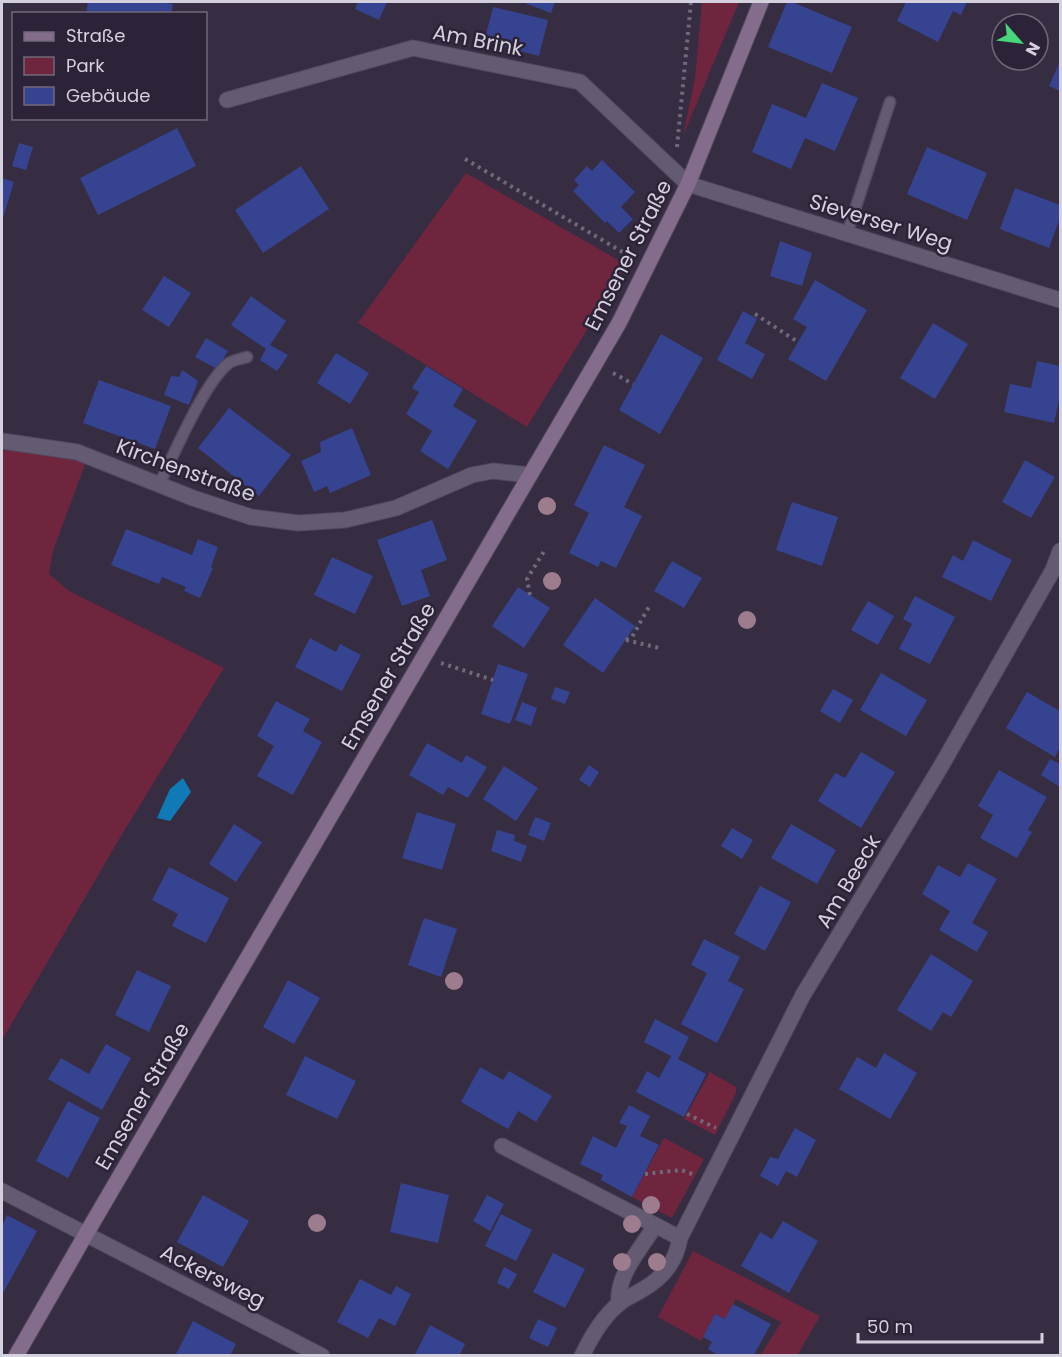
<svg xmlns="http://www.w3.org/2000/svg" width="1062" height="1357" viewBox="0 0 1062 1357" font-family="Poppins,sans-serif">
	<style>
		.green { fill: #6f253e }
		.water { fill: #107ab6 }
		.building { fill: #364390 }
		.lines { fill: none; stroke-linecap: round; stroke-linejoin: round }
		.lane-casing { stroke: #51495c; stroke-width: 13 }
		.street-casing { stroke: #51495c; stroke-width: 17 }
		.secondary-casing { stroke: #51495c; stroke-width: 17 }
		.path { stroke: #70687b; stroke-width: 4; stroke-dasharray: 3 4.5; stroke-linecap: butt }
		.lane { stroke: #645b73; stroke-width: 10 }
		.street { stroke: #645b73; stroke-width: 15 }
		.secondary { stroke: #846c8c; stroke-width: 15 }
		.tree { fill: #9d7c8d }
		.labels { text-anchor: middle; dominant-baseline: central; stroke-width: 5; stroke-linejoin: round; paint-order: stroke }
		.street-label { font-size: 21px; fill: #d5d0de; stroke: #2c2338 }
	</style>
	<rect width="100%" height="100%" fill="#362d43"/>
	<path class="green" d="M702,2H739L683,136L695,78Z
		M466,173L627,265L527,427L358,323Z
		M2,441L88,456L53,551L49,574L69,591L224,668L121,836L2,1040Z
		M710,1072L736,1087V1093L715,1135L684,1119Z
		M664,1138L704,1159L672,1218L632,1197Z
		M693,1251L820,1316L797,1356L761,1355L781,1322L736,1299L725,1319L715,1314L701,1341L658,1317Z"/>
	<path class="water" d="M183,778L191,792L170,821L157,818L170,789Z"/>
	<path class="building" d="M88,2H159L173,4L171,14H86Z
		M358,2H387L379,20L355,9Z
		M522,2H555L551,13Z
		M787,2H792L852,27L832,73L768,47Z
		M906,2H967L961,15L953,11L938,42L897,21Z
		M493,7L548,20L539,56L484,42Z
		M1060,61V91L1049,86Z
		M822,83L858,98L835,151L805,138L791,169L752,152L772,104L806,118Z
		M177,128L196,166L98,215L80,178Z
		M19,143L33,147L26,170L12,166Z
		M927,147L987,173L967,220L907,194Z
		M602,160L635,192L621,207L633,219L619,233L607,221L605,223L573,191L579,185L574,180L587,166L592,171Z
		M301,166L329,209L263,253L235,210Z
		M2,178L14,182L2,221Z
		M1015,188L1060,205V218L1049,248L1000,229Z
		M780,241L812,253L802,286L770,276Z
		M164,276L191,293L169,327L142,310Z
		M815,280L867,310L826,381L788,359L807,327L793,319Z
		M251,296L286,321L270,345L288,355L277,371L260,360L266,349L231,325Z
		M743,311L757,319L745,343L765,354L752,379L717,360Z
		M933,323L968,344L935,399L900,378Z
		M661,334L703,358L660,434L619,410Z
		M206,338L228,351L217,369L195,357Z
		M336,353L369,373L350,404L317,383Z
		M1037,361L1060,366V395L1054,423L1004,412L1010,384L1031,388Z
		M426,366L463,389L453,406L477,421L448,469L420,451L432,431L406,414L419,392L412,388Z
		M182,370L198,381L189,405L164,395L171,376L179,377Z
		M99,380L171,406L155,449L83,423Z
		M229,408L291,455L259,496L198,448Z
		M352,428L371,475L330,493L327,486L314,492L301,461L321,452L320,442Z
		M604,445L645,465L624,507L642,516L616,568L601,561L598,567L569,553L589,513L574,505Z
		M1025,460L1055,477L1031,518L1002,502Z
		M792,502L838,517L822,566L776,550Z
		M432,520L447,560L421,570L430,596L402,606L377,540Z
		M126,529L192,555L198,539L218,547L211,567L213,568L200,598L184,591L186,587L162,577L159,584L111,565Z
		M973,540L1012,560L991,601L942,577L953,555L963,561Z
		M332,557L373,576L355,614L314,595Z
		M672,561L702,578L684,608L654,591Z
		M518,587L550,608L524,648L492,626Z
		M915,596L955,617L930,664L899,649L912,624L903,619Z
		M595,598L635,626L603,673L563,645Z
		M868,601L894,616L878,645L851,630Z
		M310,638L336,652L340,644L361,655L342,691L295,667Z
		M498,664L528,674L510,724L481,714Z
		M881,673L927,700L906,736L860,710Z
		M555,687L570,692L565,704L551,699Z
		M833,689L853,700L840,723L820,711Z
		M1027,692L1060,711V747L1055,757L1006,728Z
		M276,701L310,719L303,731L322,742L293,795L257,776L274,746L257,736Z
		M522,702L537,708L531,726L515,720Z
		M427,743L462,763L466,755L487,767L468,798L448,787L443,795L409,775Z
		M861,752L895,772L861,828L818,801L835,773L845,778Z
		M1050,759L1060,764V787L1041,775Z
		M589,765L599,772L590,787L579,780Z
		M504,766L538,788L516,821L483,799Z
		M999,770L1047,797L1028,830L1032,832L1017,858L980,838L993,815L978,806Z
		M417,812L456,824L442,870L402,858Z
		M535,817L551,823L544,841L528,835Z
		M234,824L262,842L236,882L209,864Z
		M791,824L836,850L817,884L771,858Z
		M732,828L753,840L742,859L721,846Z
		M497,830L515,835L514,841L527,846L521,862L491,851Z
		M968,863L997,879L972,923L988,932L977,952L939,930L950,911L922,894L938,865L960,877Z
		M169,867L229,898L206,943L172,926L178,914L152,900Z
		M760,886L791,902L765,951L734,934Z
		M424,918L457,929L441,977L408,965Z
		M704,939L740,957L728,981L744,989L717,1043L681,1024L707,973L691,965Z
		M931,954L973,981L951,1017L943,1012L931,1031L897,1010Z
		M137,970L171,986L149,1032L115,1015Z
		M288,980L320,998L294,1044L263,1027Z
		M655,1019L689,1037L678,1059L706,1074L684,1117L636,1092L647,1071L659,1078L671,1056L644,1042Z
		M106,1044L131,1058L102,1110L48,1079L61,1058L89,1074Z
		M884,1053L917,1073L890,1119L839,1089L857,1057L876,1068Z
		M305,1056L356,1081L337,1119L286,1095Z
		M480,1067L503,1080L509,1071L552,1096L536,1122L518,1111L508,1129L461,1102Z
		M68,1101L100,1118L68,1178L36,1161Z
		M629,1105L650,1116L640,1136L659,1145L632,1197L601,1180L603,1175L580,1164L593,1136L616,1148L627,1126L619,1123Z
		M795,1128L816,1140L797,1177L786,1171L778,1186L760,1176L770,1157L778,1159Z
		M401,1183L449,1195L438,1243L390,1232Z
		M203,1195L249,1221L223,1267L177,1242Z
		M487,1195L504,1204L490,1231L473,1221Z
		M501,1214L532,1230L516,1261L485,1246Z
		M7,1215L37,1231L2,1295V1226Z
		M783,1221L818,1241L789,1293L741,1266L760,1232L772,1239Z
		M553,1253L585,1269L565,1308L533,1292Z
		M504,1267L517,1274L509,1289L497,1283Z
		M360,1279L391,1295L396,1286L411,1294L395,1326L379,1318L368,1338L337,1322Z
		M733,1304L771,1324L753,1356H720L708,1349L712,1342L703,1337L715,1314L725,1319Z
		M538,1319L557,1328L548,1347L529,1338Z
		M193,1321L236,1344L230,1356H175Z
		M430,1325L465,1344L459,1356H414Z"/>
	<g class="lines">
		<defs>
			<path id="lane" d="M847,234L890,102
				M159,485C173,456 205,381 229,363C234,360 241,359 247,357"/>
			<path id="street" d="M227,100L413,48L580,82L688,184L1060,300
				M2,441L77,452L193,498L251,517L298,523L345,520L396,508L472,475L493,471L530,475
				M502,1146L680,1238C676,1263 662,1279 640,1291C634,1295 625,1298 620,1303C603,1316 591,1337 582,1356
				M2,1191L322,1356
				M680,1238L803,995L940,768L1053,570L1060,551
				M619,1303C616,1276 641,1248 655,1226"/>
			<path id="secondary" d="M16,1356L86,1234L619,323L688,184L761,2"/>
		</defs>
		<use href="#lane" class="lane-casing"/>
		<use href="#street" class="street-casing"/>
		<use href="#secondary" class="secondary-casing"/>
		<path class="path" d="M677,147L691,2
			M465,159L631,257
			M755,314L798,342
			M613,373L633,384
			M530,595L527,579L546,548
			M626,640L632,637L650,605
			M626,640L659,648
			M441,663L493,680
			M687,1114L716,1128
			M645,1174L681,1170L692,1174"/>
		<use href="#lane" class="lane"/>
		<use href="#street" class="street"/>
		<use href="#secondary" class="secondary"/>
	</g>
	<g class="tree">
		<circle cx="547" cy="506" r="9"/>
		<circle cx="552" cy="581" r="9"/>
		<circle cx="747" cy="620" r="9"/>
		<circle cx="454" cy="981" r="9"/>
		<circle cx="651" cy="1205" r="9"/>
		<circle cx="317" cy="1223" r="9"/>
		<circle cx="632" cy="1224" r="9"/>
		<circle cx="622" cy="1262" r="9"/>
		<circle cx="657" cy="1262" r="9"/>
	</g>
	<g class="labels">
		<g class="street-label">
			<text transform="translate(478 40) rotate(11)">Am Brink</text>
			<text transform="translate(881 222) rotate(17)">Sieverser Weg</text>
			<text transform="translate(628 255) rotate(-63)">Emsener Straße</text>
			<text transform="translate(186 470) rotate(20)">Kirchenstraße</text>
			<text transform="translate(388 676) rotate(-60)">Emsener Straße</text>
			<text transform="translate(848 881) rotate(-59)">Am Beeck</text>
			<text transform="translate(142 1096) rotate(-60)">Emsener Straße</text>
			<text transform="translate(213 1276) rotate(27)">Ackersweg</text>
		</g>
	</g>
	<rect width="1062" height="1357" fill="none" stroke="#d5d0de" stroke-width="6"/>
	<rect x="12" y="12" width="195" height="108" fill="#2c2338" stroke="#70687a" stroke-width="1.5"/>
	<rect x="24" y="32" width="30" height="9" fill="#846c8c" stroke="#70687a" stroke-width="1.5"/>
	<text x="66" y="42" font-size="18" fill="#d5d0de">Straße</text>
	<rect x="24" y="57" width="30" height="18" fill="#6f253e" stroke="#70687a" stroke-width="1.5"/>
	<text x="66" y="72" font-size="18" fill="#d5d0de">Park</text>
	<rect x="24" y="87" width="30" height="18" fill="#364390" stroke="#70687a" stroke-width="1.5"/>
	<text x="66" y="102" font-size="18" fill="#d5d0de">Gebäude</text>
	<g transform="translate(1020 42) rotate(118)"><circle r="28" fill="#2c2338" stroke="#70687a" stroke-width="1.5"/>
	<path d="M0-4.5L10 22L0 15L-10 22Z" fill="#45d77a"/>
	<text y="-9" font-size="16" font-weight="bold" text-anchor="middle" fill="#d5d0de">N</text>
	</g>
	<path d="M858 1333v9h184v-9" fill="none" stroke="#d5d0de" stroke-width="3"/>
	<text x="867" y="1333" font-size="18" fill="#d5d0de" stroke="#2c2338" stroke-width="4.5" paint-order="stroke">50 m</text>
</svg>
